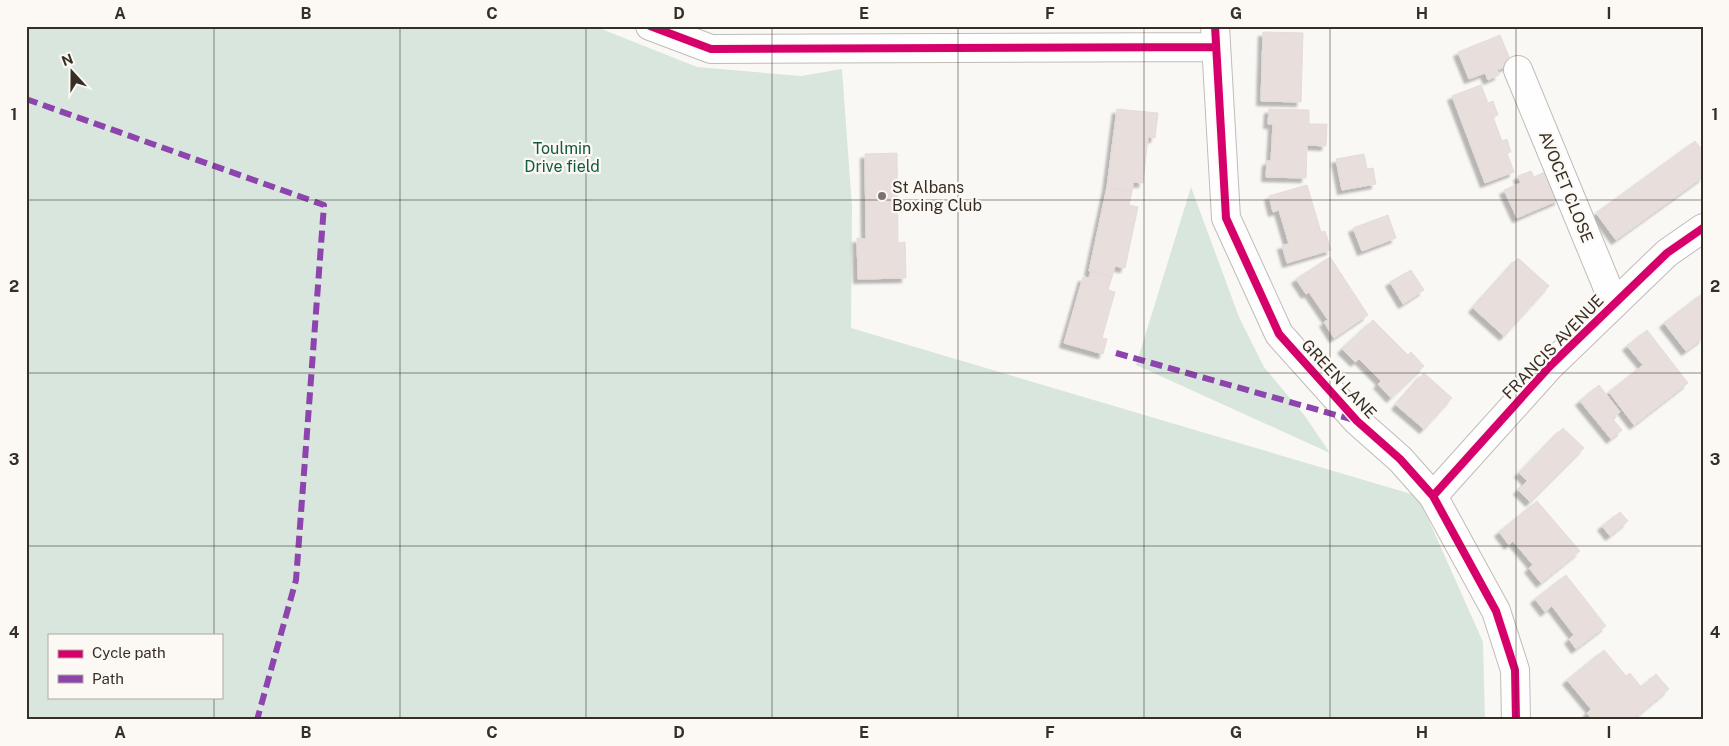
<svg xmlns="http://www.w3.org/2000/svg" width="1729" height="746" viewBox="0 0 1729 746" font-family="'Public Sans',sans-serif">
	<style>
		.green { fill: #d8e6dd; fill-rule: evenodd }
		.building { fill: #e8dedb; stroke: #e3dcdb; filter: url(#shadow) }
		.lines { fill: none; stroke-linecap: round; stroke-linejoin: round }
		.street-casing { stroke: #c0bcb6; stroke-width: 30 }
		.street { stroke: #fefefe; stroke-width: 28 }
		.quiet { stroke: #8e44ad; stroke-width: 6; stroke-dasharray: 12 6; stroke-linecap: butt }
		.cycleway-casing { stroke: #fcf8f3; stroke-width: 11 }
		.cycleway { stroke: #d6006c; stroke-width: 8 }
		.grid { fill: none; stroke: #372f26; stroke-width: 1; stroke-opacity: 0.55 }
		.poi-dot { fill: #7b756e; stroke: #fcf8f3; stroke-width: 2 }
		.labels { text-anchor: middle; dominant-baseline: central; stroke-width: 4.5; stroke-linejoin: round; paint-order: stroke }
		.park-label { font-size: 16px; fill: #125a3f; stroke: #fcf8f3 }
		.poi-label { font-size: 16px; fill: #372f26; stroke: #fcf8f3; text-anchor: start }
		.street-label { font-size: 16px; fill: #372f26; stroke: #fcf8f3 }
		.neatline { fill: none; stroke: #372f26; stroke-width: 2 }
		.grid-label { font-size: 16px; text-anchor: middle; font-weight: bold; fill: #372f26 }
	</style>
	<defs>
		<filter id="shadow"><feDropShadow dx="-4.5" dy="4.5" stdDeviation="1" flood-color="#0004"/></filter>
	</defs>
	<rect width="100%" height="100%" fill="#faf8f5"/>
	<path class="green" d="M26,26H594L697,67L801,76L842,69L852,207L851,328L1418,496L1483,642L1485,720H26ZM49,635H221V697H49Z
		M1191,187L1239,317L1264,367L1305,416L1330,453L1136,365Z"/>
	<path class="building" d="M1263,32L1303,33L1301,102L1261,101Z
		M1500,35L1512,64L1497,70L1499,75L1488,80L1485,73L1469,79L1458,52Z
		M1481,85L1488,103L1493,101L1498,115L1493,117L1502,141L1507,139L1511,152L1507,153L1514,172L1485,183L1452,96Z
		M1117,109L1158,113L1155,138L1148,137L1143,183L1133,182L1132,192L1107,187Z
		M1269,109L1309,110V124H1327L1326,146L1307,145L1306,178L1266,177L1267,161H1271L1273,124H1268Z
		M1695,141L1703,151V177L1616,240L1596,213Z
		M897,153L898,243L905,242L906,278L858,279L857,238L866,239L865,154Z
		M1364,154L1367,169L1373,168L1376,184L1342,190L1336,159Z
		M1531,171L1534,177L1547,171L1559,200L1517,218L1504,190L1521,183L1518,176Z
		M1307,185L1321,232L1325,231L1331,250L1287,263L1282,245L1289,244L1279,210L1273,212L1269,196Z
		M1107,187L1132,192L1129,205L1138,207L1125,268L1115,266L1112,277L1089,271Z
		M1388,215L1396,238L1362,251L1353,228Z
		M1330,257L1368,315L1334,338L1324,322L1328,320L1309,292L1306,294L1296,279Z
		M1518,258L1549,286L1504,336L1473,308Z
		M1411,270L1424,290L1403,304L1390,282Z
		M1091,271L1112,277L1108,290L1115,292L1102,338L1107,339L1103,354L1064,343L1083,277L1089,278Z
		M1703,293V338L1686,351L1664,323Z
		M1373,320L1408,355L1411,352L1424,366L1391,398L1378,384L1381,381L1359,359L1355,362L1342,349Z
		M1647,330L1688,383L1634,425L1609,392L1643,365L1627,346Z
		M1424,373L1452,398L1424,429L1396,405Z
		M1599,385L1620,412L1612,418L1622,430L1611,439L1580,401Z
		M1563,428L1584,448L1530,502L1518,490L1527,481L1519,473Z
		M1537,501L1580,551L1541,583L1529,568L1533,565L1513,541L1509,545L1499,532Z
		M1620,512L1628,521L1610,536L1602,526Z
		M1566,575L1606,626L1576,649L1569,639L1574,635L1552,606L1545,612L1535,599Z
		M1604,650L1626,676L1630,673L1641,687L1656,674L1669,689L1632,720H1593L1587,713L1591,709L1567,680Z"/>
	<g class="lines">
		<defs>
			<path id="street" d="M650,26L711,49L1215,47
				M1215,26L1226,218L1279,334L1357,421L1400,459L1433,496L1496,611L1515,670L1516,720
				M1518,70L1614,303
				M1433,496L1550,366L1667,253L1703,228"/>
		</defs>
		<use href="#street" class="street-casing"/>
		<use href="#street" class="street"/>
		<path class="quiet" d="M26,99L324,205L296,580L257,720
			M1116,353L1354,420"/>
		<defs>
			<path id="cycleway" d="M650,26L711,49L1215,47
				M1215,26L1226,218L1279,334L1357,421L1400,459L1433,496L1496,611L1515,670L1516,720
				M1433,496L1550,366L1667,253L1703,228"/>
		</defs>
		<use href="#cycleway" class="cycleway-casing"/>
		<use href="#cycleway" class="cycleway"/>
	</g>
	<path class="grid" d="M214,26V635M400,26V720M586,26V720M772,26V720M958,26V720M1144,26V720M1330,26V720M1516,26V720M26,200H1703M26,373H1703M26,546H1703M214,697V720"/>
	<circle class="poi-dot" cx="882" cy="196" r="5"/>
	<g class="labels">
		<g class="park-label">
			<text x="562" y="148">Toulmin<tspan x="562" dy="18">Drive field</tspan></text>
		</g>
		<g class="poi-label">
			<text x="892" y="187">St Albans<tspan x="892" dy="18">Boxing Club</tspan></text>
		</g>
		<g class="street-label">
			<text transform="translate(1566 187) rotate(68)">AVOCET CLOSE</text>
			<text transform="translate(1553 347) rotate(-46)">FRANCIS AVENUE</text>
			<text transform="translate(1339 379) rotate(47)">GREEN LANE</text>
		</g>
	</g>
	<rect width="1729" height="746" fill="none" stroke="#fcf8f3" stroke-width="55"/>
	<rect x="48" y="634" width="175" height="65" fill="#fcf8f3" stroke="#ada8a1"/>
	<rect x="58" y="650" width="25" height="8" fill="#d6006c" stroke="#ada8a1"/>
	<text x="92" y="658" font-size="15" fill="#372f26">Cycle path</text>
	<rect x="58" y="675" width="25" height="8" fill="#8e44ad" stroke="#ada8a1"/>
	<text x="92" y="684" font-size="15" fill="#372f26">Path</text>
	<g transform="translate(72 72) rotate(339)" stroke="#fcf8f3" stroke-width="4" paint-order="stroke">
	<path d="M0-4L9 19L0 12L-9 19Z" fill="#372f26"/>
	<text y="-8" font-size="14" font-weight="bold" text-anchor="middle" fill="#372f26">N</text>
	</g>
	<rect x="28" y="28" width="1674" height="690" class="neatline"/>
	<g class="grid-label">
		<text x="120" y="19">A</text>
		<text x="306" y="19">B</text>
		<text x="492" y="19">C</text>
		<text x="679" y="19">D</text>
		<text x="864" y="19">E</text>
		<text x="1050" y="19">F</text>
		<text x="1236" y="19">G</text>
		<text x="1422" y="19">H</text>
		<text x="1609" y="19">I</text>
		<text x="14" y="120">1</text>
		<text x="1715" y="120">1</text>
		<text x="14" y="292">2</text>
		<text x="1715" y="292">2</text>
		<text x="14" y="465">3</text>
		<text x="1715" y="465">3</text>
		<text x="14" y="638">4</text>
		<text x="1715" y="638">4</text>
		<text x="120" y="738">A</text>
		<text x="306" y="738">B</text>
		<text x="492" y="738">C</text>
		<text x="679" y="738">D</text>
		<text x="864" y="738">E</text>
		<text x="1050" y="738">F</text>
		<text x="1236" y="738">G</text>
		<text x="1422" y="738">H</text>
		<text x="1609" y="738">I</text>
	</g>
</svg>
